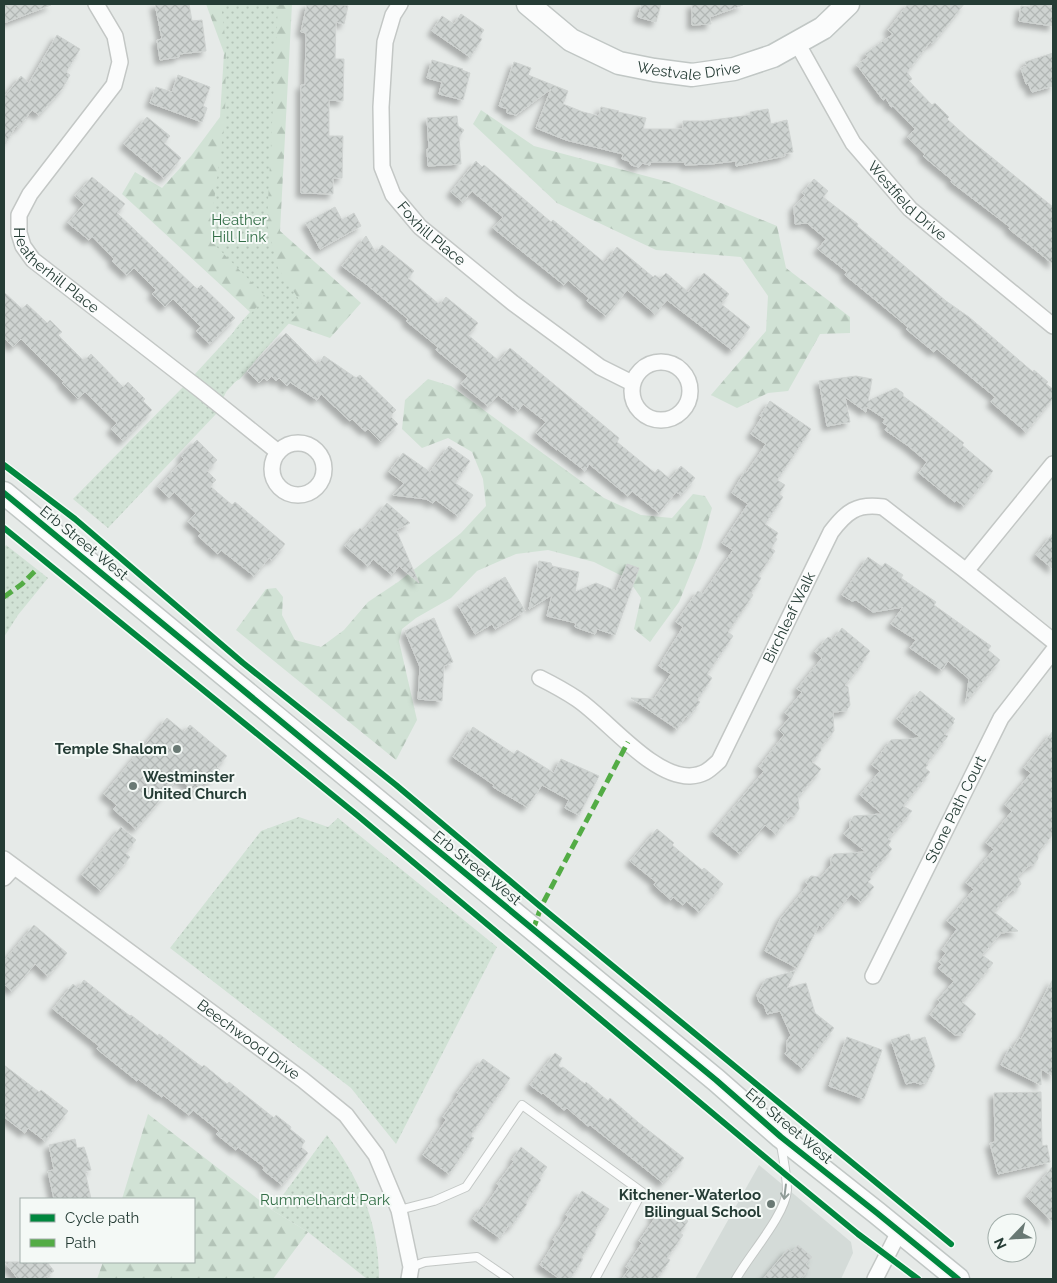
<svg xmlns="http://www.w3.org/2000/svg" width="1057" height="1283" viewBox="0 0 1057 1283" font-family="Raleway,sans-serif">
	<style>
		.built { fill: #d4dbd8 }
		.forest { fill: url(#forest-firs) }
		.park { fill: url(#park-dots) }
		.building { fill: url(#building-cross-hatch); stroke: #cfd3d1; filter: url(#shadow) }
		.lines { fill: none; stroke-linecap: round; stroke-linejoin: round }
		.lane-casing { stroke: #c3c7c5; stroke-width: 10 }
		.street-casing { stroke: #c3c7c5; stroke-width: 18 }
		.secondary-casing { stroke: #c1c7c5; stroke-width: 25 }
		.lane { stroke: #fbfcfc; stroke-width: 8 }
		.street { stroke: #fbfcfc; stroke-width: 15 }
		.secondary { stroke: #fbfcfc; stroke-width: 22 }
		.quiet { stroke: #53ac45; stroke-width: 5; stroke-dasharray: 10 5; stroke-linecap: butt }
		.cycleway-casing { stroke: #f4f9f6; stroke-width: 9 }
		.cycleway { stroke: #00873e; stroke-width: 6 }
		.oneway { stroke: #909c98 }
		.poi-dot { fill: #697974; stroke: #f4f9f6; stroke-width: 2 }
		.labels { text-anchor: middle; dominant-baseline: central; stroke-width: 4; stroke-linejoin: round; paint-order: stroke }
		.street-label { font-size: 15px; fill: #253c35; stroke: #f4f9f6 }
		.park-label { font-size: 15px; fill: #336e47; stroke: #f4f9f6 }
		.poi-label { font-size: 15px; font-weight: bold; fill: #253c35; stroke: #f4f9f6; text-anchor: end }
	</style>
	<defs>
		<pattern id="forest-firs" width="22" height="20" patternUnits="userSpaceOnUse" patternTransform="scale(1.25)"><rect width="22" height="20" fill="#d1e2d5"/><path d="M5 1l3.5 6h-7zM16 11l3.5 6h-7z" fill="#b3c3b7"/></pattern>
		<pattern id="park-dots" width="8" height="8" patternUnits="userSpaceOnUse" patternTransform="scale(1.25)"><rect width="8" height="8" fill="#d1e2d5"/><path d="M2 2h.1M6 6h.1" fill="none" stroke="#b3c3b7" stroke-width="1.8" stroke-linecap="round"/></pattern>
		<pattern id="building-cross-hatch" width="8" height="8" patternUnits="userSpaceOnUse" patternTransform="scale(1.25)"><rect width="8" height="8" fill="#ced3d1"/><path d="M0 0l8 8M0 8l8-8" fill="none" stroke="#b1b6b4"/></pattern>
		<filter id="shadow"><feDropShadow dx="-4.5" dy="4.5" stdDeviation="2.5" flood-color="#0004"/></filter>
	</defs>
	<rect width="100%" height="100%" fill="#e6eae8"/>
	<path class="built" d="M759,1165L851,1242L853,1253L841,1279H695Z"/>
	<path class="forest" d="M206,4H292L280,231L361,303L330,338L287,323L240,379L227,386L213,367L236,328L250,312L122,194L135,172L162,188L191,156L220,117L224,53Z
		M481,110L534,146L672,183L777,226L786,268L850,317V333L820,334L788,391L768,393L737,408L711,395L766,331L768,296L741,257L656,250L557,203L473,124Z
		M428,379L451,386L604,498L641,515L672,518L693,494L705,496L712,508L701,548L679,602L650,642L634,629L641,598L628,579L594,562L548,550L516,554L477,571L451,598L416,618L402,629L399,641L417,720L396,760L236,630L266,589L276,588L283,597L282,615L295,640L321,647L344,630L368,602L398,582L461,533L486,506L483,479L472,452L448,438L422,448L402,429L405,400Z
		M148,1114L272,1210L308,1232L273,1279H97L103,1262H194V1199H122Z"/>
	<path class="park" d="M221,4H278L267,223L278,268L304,307L226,392L216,414L108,528L73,499L183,387L266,297L209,239L225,119L226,45Z
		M6,545L48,578L18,615L4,637V548Z
		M299,817L328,827L338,818L497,947L396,1144L351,1088L170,948L261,831Z
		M327,1135C360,1179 379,1223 379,1279H367L308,1232L272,1210Z"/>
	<path class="building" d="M4,4H51V5L4,23Z
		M155,4H189L192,21L202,20L206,51L179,54V57L160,60L157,40L162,39Z
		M307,4H338L348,6L344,24L336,22L335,59H344L343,101L329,100V136H343L342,178H333V194L301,193V85H305L306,33L301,32Z
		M642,4H661L656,22L638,17Z
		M692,4H742L743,5L710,17L711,24L692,25Z
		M908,4H964L934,42H933L932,44L930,42L907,72L912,79L909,81L932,105L935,103L949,117L947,119L968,138L1053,207V264L1009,229L1010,227L951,182L952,180L923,156L925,154L907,137L915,129L893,106L891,107L886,98L883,100L857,65L868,57L865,54L893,34L888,30Z
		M1031,4H1053V26L1019,21L1021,6L1030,7Z
		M461,14L484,30L479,37L482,39L470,57L432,31L442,16L454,24Z
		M57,35L80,49L66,72L70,75L62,89L39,115L32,110L18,128L16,126L4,146V97L21,76L29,83Z
		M1053,53V86L1032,92L1028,83L1026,84L1021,68L1027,66L1025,62Z
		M432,60L463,69L462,70L470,73L463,100L439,94L442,82L427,78Z
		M514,62L531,68L528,75L568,91L563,104L583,112L599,116L601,107L619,111L618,112L646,118L643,129H683V121H705L751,115L750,112L768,109L771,124L787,120L793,152L784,154L785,156L736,166V161L711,164L685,165V162H651L650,165L642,163L639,167L631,165L629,161L622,159L623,154L566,140L536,128L551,89L516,115L507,113V109L499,106Z
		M178,75L210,87L203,106L207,108L202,122L150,103L156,87L172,92Z
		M457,116L458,126L464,130L459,137L461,164L428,166L427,149H429L427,118Z
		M147,117L170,136L164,143L181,158L164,178L124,144Z
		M476,161L482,167L484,165L551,222L553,220L605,263L617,247L653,277L655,275L660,279L666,273L688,292L704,273L729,294L721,304L750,327L732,350L667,300L655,314L627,290L606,316L587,301L589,298L568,280L564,285L493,228L503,217L472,191L463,202L451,192Z
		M92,177L125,204L117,213L197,289L201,285L235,318L210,344L196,331L201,327L173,299L165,307L152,294L156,290L134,268L127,275L112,261L114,259L92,236L89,240L68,223L84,204L75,196Z
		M814,179L828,191L823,197L858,224L857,226L946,301L969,317L1033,372L1034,370L1048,382L1046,384L1053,389V398L1026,432L991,402L995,397L937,349L934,352L906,329L908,327L845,275L847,272L818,249L826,239L807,223L795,224L794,207L805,195L802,193Z
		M335,207L342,220L354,213L361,226L320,249L306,223Z
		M366,236L376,253L382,245L414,271L408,278L440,305L446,297L478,323L468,335L499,361L510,348L619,438L617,442L655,473L658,469L670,479L681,466L695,478L681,495L676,492L659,513L632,491L628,496L589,464L585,471L557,449V450L536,433L546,422L523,404L518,411L498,395L488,406L461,384L468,376L436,350L438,347L406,321L408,319L366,284L342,266Z
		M4,292L22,309L27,304L47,323L50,320L62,332L58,335L84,361L91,354L123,387L128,382L145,399L143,401L152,410L123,441L111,429L117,423L85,392L78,399L62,383L64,382L21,339L13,347L4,338Z
		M286,333L318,365L324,356L356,378L360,375L396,410L390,416L398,424L381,442L368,429L365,431L352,419L350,421L321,394L317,400L290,382L287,386L279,378L276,381L272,376L267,381L264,378L259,383L247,371Z
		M856,376L872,379L868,401L896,388L903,393V396L925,412L964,443L962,445L993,471L964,506L956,500L955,502L919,473L927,462L907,445L885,430L888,426L883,423L885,419L867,407L866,412L845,397L850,422L827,426L819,381Z
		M770,401L811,429L777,480L785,485L779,494L783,497L765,524L778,533L775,538L777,539L771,548L775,551L758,576L761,578L751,593L753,595L728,632L733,636L707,674L712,678L697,700L700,702L688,718L686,716L677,729L631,698L654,699L671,674L659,666L683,627L676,622L698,591L703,594L733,550L722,543L748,504L732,493L745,471L747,472L766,444L751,434L762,417L760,416Z
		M197,440L217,460L207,471L216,480L210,486L232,505L235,502L285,544L272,560L269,558L254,576L221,550L218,554L198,536L201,533L188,522L196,513L174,492L169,498L158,487L184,459L181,456Z
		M449,446L470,461L455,483L473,495L458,516L436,500L433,503L426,499L393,495L404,483L389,472L403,453L430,472Z
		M387,503L410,523L396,530L419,583L399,566L392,575L373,559L368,566L345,546L360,528L363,531Z
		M1053,533V569L1036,555Z
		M868,557L882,567L885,563L903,575L901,578L936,602L934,605L991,646L988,650L1000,660L966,702L969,679L948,661L942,670L910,648L916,640L891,624L903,607L873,612L856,600L852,601L842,595Z
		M539,561L551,563L552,566L579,572L575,592L596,583L616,591L627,564L639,568L615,635L597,629L595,634L575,627L576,623L547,616L552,595L529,609Z
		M505,577L525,611L495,629L492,624L475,634L458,605Z
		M434,618L453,662L444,666L442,701L418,699L420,667L405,631Z
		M842,628L870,651L863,660L864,661L845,685L848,687L850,705L846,711L833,712L834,731L821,747V751L812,762L821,769L798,797L799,809L794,816H790L776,834L765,825L740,854L713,832L764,771L759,767L784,735L779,730L790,717L785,713L802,692L797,689L822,658L815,652L828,637L833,640Z
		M920,691L955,719L953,721L954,723L944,734L948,736L926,764L928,765L925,768L930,772L903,806L912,811L888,839L891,841L888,845L892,849L869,877L871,879L868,882L874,887L861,902L851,894L823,928L819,925L797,968L765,951L781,918L808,885L806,882L811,876L821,877L831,865V859L834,854L866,852L844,834L850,827V822L854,816L882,814L860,795L880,771L872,765L891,740L921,738L897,719Z
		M167,718L184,732L190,725L227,756L217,767L220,770L209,782L206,780L196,792L178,778L136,829L113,809L117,805L104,794Z
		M473,727L514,754L517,750L554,773L561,759L599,776L579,815L565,808L569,800L542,785L527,807L493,787L494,785L453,757Z
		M1053,731V834L1038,853V859L1033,865L1028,866L1018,877L1021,884L1015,891L1012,890L994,912L1018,931L1001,933L982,955L993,963L962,1002L976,1014L965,1027L966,1030L961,1035H955L930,1015L940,1002L938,1000L954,981L938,968L942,964L939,962L946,953L942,950L957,929L947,921L974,889L966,883L994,849L986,843L1012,811L1005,805L1031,773L1024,768Z
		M121,827L136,840L125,853L130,857L101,891L82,875Z
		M657,829L674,843L672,845L702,870L704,868L723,884L699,912L686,901L683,905L673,897L671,900L654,885L656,882L630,861Z
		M34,925L67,953L48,976L35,964L12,991L4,984V961Z
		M795,971L787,988L806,983L815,1013L834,1028L803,1069L785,1054L787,1051V1041L791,1035L780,1011L767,1014L764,1005L759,1002L757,995L766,979Z
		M1053,979V1076L1041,1069V1085L1001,1065L1010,1047L1013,1049L1019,1038L1021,1039Z
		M84,980L130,1016L131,1015L158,1036L159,1034L202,1067L204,1065L227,1084L229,1082L274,1118L276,1115L291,1127L290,1129L305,1141L301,1147L308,1153L282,1185L263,1170L264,1167L238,1147L236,1150L216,1134L219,1131L193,1110L189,1115L163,1095L162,1097L138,1079L137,1081L97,1049L99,1046L53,1009L73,984L78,988Z
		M909,1034L911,1041L925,1037L935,1066L927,1082L920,1084L914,1082L906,1084L891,1040Z
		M847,1037L882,1050L864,1099L829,1086Z
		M555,1053L562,1058L558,1066L561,1068L563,1067L585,1084L586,1082L608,1101L610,1098L639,1123L684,1158L663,1183L590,1125L588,1126L567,1108L564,1110L543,1093L542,1094L530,1085Z
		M483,1059L510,1078L470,1136L474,1138L449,1174L423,1155L446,1120L443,1117L459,1094L457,1093Z
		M4,1065L39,1092L41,1090L68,1111L45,1141L28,1128L25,1133L4,1117Z
		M1041,1092L1042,1146L1047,1145L1050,1162L998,1174L990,1143L995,1142L994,1093Z
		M75,1139L77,1148L84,1147L87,1156L91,1170L85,1171L91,1199H54L48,1171L54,1170L49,1145Z
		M521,1147L547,1167L539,1178L541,1180L525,1203L527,1204L510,1228L508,1226L500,1238L473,1219L482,1206L484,1208L499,1186L497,1184L514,1161L512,1160Z
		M1053,1166V1222L1027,1197Z
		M582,1191L609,1209L594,1232L596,1234L581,1258L583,1259L570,1279H560L540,1265L555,1242L553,1240L568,1217L566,1215Z
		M661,1203L688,1221L680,1233L683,1235L667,1258L670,1260L657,1279H622L629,1269L626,1267L642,1243L639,1241L655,1218L652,1216Z
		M798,1245L812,1257L806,1264L810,1268L801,1279H763L788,1249L792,1252Z
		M5,1262H47L54,1271L43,1279H18Z"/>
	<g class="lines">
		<defs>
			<path id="lane" d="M399,1210L434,1201L466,1187L522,1105L642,1192L595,1279
				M411,1267L425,1262L477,1257L509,1279
				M736,1279C749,1255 785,1216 787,1190C787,1175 783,1158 781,1144"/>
			<g id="street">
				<path id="s1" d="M96,4L115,36L120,62L114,85L30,194L19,215V233L23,246L33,260L202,391L278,452"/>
				<path id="s2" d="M400,4L393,15L385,42L381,107L382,167L393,195L420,227L513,303L600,367L632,383"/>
				<path id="s3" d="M797,43L853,143L910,209L1053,326"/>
				<circle cx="661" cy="391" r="29"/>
				<circle cx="298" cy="469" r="26"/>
				<path d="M966,571L1053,464"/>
				<path id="s4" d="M540,678C552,684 565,691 577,699C607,719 652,777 690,776C705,775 709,770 719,761L831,532C846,512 857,503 883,507L966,571L1053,641"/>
				<path id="s5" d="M4,859L303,1080L346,1115L376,1155L399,1210L411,1267L409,1279"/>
				<path d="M4,878L14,867"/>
				<path id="s6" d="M873,976L1001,718L1053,651"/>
				<path d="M875,1279L899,1232"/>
			</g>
			<g id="secondary">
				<path id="s7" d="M528,4L571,40L619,63L654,70L692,75L734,69L773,56L823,28L848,4"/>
				<path d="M4,493L716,1080L781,1137L877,1213L958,1279"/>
			</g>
		</defs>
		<use href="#lane" class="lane-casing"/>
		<use href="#street" class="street-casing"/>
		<use href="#secondary" class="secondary-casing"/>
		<use href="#lane" class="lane"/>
		<use href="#street" class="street"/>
		<use href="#secondary" class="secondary"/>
		<path class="quiet" d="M4,597L22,584L36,570
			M533,930L541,907L628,742"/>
		<defs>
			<path id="cycleway" d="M4,465L75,519L243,663L396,785L541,907L951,1244
				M4,493L716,1080L781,1137L877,1213L958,1279
				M4,528L357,815L785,1174L858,1234L918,1279"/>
		</defs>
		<use href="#cycleway" class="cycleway-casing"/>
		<use href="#cycleway" class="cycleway"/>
	</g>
	<defs><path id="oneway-shaft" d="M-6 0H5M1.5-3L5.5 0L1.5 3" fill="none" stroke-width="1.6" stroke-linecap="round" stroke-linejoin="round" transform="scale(1.25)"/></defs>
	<use class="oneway" href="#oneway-shaft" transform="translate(785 1192) rotate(97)"/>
	<g class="poi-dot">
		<circle cx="177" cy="749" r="5"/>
		<circle cx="133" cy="786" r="5"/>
		<circle cx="771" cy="1204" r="5"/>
	</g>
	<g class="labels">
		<g class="street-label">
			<text stroke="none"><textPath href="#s7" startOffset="180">Westvale Drive</textPath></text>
			<text stroke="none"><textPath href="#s3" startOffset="194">Westfield Drive</textPath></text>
			<text stroke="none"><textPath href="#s2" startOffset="251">Foxhill Place</textPath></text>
			<text stroke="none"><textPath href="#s1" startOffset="320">Heatherhill Place</textPath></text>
			<text transform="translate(84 543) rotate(39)">Erb Street West</text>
			<text stroke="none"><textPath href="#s4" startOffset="375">Birchleaf Walk</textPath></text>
			<text stroke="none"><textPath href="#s6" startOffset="186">Stone Path Court</textPath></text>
			<text transform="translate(477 868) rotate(39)">Erb Street West</text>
			<text stroke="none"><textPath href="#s5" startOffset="304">Beechwood Drive</textPath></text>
			<text transform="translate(789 1126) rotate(40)">Erb Street West</text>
		</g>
		<g class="park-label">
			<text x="239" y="220">Heather<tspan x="239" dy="17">Hill Link</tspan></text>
			<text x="325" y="1200">Rummelhardt Park</text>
		</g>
		<g class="poi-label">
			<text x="167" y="749">Temple Shalom</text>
			<text x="143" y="777" text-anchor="start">Westminster<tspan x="143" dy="17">United Church</tspan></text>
			<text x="761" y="1195">Kitchener-Waterloo<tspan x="761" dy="17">Bilingual School</tspan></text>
		</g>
	</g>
	<rect width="1057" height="1283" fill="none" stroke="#253c35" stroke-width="10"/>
	<rect x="20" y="1198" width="175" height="65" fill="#f4f9f6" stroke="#a1ada9"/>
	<rect x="30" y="1214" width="25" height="8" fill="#00873e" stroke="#a1ada9"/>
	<text x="65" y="1223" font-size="15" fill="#253c35">Cycle path</text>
	<rect x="30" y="1239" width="25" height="8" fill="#53ac45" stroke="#a1ada9"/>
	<text x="65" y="1248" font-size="15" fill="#253c35">Path</text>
	<g transform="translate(1012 1238) rotate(245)"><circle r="24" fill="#f4f9f6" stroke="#a1ada9"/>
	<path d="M0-4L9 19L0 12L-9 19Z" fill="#697974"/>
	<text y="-8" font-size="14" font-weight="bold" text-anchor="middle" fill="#253c35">N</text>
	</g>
</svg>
